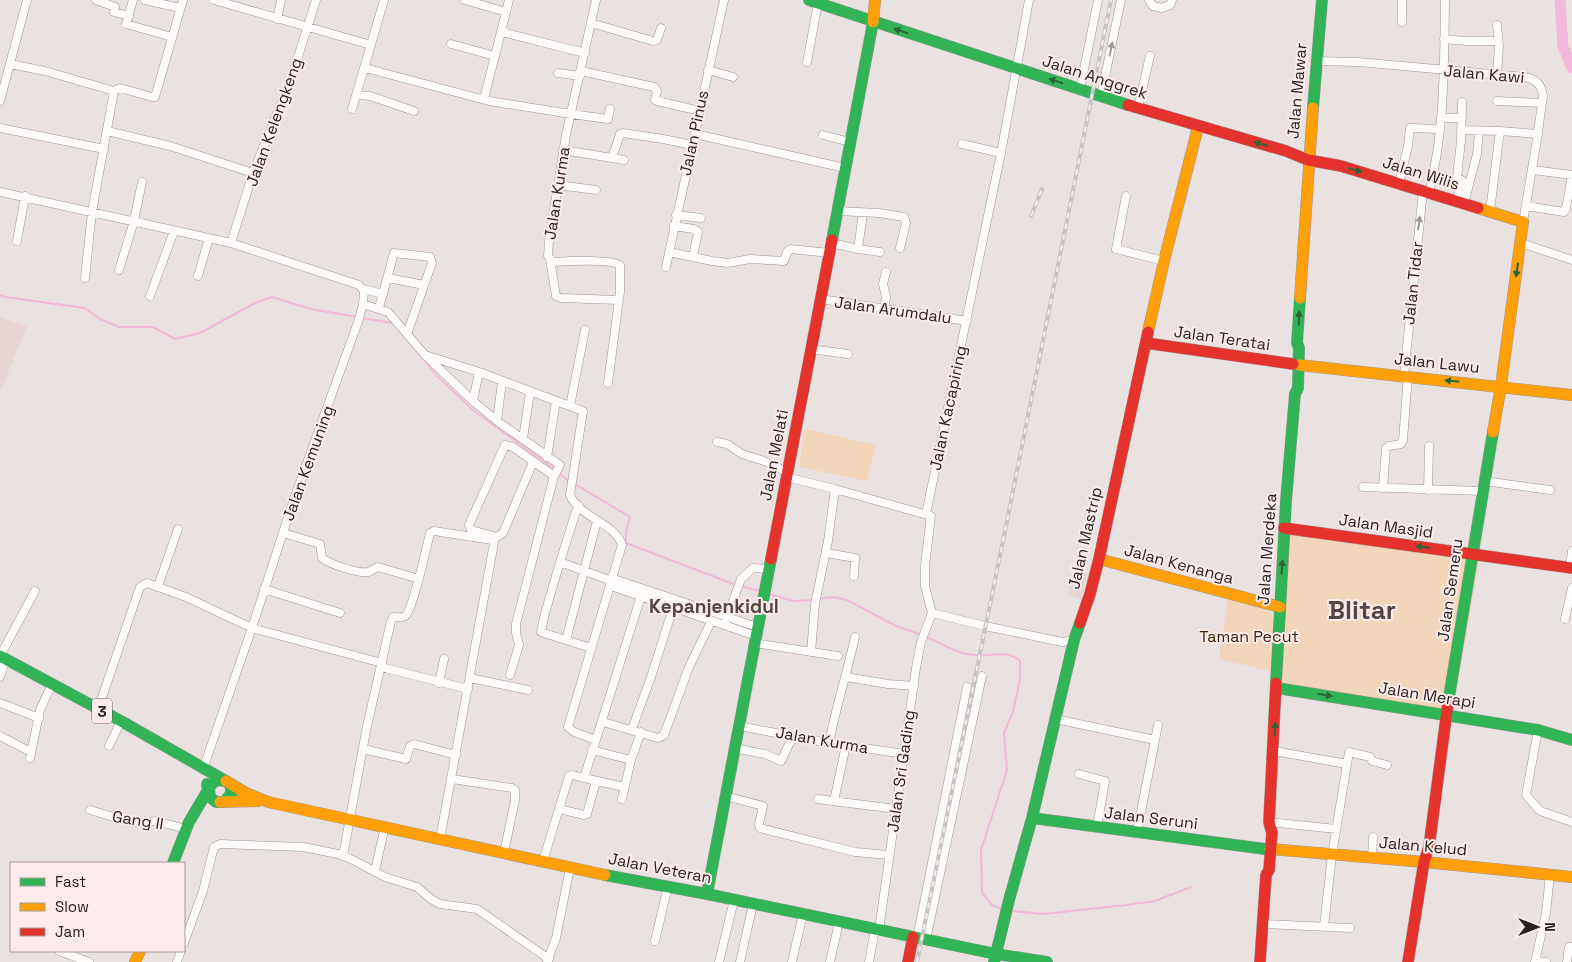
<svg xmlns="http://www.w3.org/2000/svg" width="1572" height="962" viewBox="0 0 1572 962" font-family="'Space Grotesk',sans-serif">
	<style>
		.built { fill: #e8d6d4 }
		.green { fill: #f3d5b9 }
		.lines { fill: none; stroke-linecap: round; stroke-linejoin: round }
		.stream { stroke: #f2b9da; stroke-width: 2 }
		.river { stroke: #f2b9da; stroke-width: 11 }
		.street-casing { stroke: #9d9796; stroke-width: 9 }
		.fast-casing { stroke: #9d9796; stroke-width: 12 }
		.slow-casing { stroke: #9d9796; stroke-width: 12 }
		.jam-casing { stroke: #9d9796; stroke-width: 12 }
		.street { stroke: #fcfbfa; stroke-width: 8 }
		.fast { stroke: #30b455; stroke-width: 11 }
		.slow { stroke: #ff9f0a; stroke-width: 11 }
		.jam { stroke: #e5322d; stroke-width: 11 }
		.rail-casing { stroke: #c7c5c4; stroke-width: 4 }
		.rail { stroke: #fbebea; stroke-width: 2; stroke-dasharray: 5.5; stroke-linecap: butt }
		.oneway { fill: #2b6438 }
		.oneway2 { fill: #9c9998 }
		.labels { text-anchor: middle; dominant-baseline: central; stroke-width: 4; stroke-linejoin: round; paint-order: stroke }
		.shield { fill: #fbebea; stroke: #675e5d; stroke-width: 1 }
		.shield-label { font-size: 15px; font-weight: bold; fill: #272221 }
		.street-label { font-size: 16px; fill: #272221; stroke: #fbebea }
		.park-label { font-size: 16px; fill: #3e2509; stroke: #fbebea }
		.quarter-label { font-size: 19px; font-weight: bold; fill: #534645; stroke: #fbebea }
		.town-label { font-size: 26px; font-weight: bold; fill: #534645; stroke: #fbebea }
	</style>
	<rect width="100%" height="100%" fill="#eae2e0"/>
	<path class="built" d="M0,317L27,326L0,392Z
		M1074,570L1088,573L1082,599L1068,595Z"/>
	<path class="green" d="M805,429L876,445L867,481L799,467Z
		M1286,531L1480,554L1453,711L1279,687Z
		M1228,598C1243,602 1270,604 1274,620V672L1219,659Z"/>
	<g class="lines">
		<path class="stream" d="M0,295L5,297L85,308L100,319L119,327H153L175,339L200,333L255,303L272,297L311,309L357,317
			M361,318L393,323
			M416,350L436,375L474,411L556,470
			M559,473L569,481
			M573,483L630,517L626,531V543L736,585
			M740,586L760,591
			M769,594L793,601L814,600
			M818,599L833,597L847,600L896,626L922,635
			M927,637C940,643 960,655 975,655C991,657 1007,649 1020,661V679L1013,712L1004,733L1007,770L981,850L982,893L992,905L1002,909
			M1012,911L1044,914L1126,905L1155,901L1191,887"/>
		<path class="river" d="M1560,0L1563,46L1572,68"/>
		<defs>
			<path id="street" d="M96,0L115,7L114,12L129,16
				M133,0L126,24L172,37
				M145,0L180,8
				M214,0L371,45
				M465,0L506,12
				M596,0L566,135L549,241L548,256L552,261L555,262C569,261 610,259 620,265V292L608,383
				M1149,0L1153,6L1162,8L1170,5L1172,0
				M1402,0V22
				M277,19L281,0
				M591,23L653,41L657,40L661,28
				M502,32L585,53
				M1444,39L1466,41H1498
				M451,44L495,56
				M1316,61L1358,62L1525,77C1536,79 1542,85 1543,96L1537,139L1523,222
				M807,62L818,3
				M10,64L45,71L114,91L120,88L152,97H155L183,0
				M365,68L489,101L571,114L608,119L610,109
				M708,70L733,77
				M581,71L654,87L657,91L655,100L657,101L700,111
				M558,73L580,76
				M1497,75L1499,46L1497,25
				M1080,89L1098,0
				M357,95L370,96L414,111
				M1101,96L1121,0
				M484,99L509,0
				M0,101L27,0
				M1497,101L1542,103
				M1138,108L1150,56
				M352,109L384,0
				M1441,118H1462
				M0,128L104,149
				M1461,130L1500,131
				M107,131L170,146L253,173
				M695,134L845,168
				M823,135L850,142
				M962,144L1001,153
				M563,150L612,158L620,134L623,133L663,139L692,145
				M612,158L624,160
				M1533,170L1572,175
				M1399,183L1408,146L1410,128L1440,129
				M558,185L596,190
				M0,192L231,243L359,285L364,291L363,304L358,322L295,496L252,628L203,769
				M1429,193C1445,130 1444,65 1445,0
				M1126,196L1116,249L1164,261
				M1456,201L1463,181L1457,177L1461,141L1462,102
				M1464,204L1477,154L1479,131
				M1526,206L1564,212L1566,209L1572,175
				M837,211L879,213L904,217L906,223L900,248
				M1490,211L1500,131L1538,134
				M863,213L858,249L880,252
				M676,215L701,218
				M674,226L694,229L698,232L693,257
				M17,241L25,196
				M231,243L253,173L291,79L316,0
				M831,243L858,249
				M1521,243L1572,260
				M669,252L712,261L728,263L750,259L784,261L787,252L791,249L829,253
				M550,259L556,296L561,298L619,300
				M666,267L724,0
				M119,270L134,221L142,182
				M198,276L209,238
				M85,278L92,212L114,91
				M388,278L424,285
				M363,289L383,294
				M150,296L174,231
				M820,299L967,321
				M363,304L388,312L425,355L473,401L497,421L560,465L554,476L516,624V633L519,645L510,675
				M379,308L394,253L430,257L432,263L407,334
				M884,309L886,297L883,284L886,272
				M810,349L848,354
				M425,355L479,372L583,411L570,495C579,517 616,524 622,545L568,727L574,732L596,740
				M1404,376L1423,191
				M473,401L479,372
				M570,406L585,330
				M497,421L502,382
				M523,439L530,392
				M717,442L727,444L742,454L764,461L787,472
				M547,457L556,401
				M533,462L503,533L497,537L471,530L469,525L505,445L513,447L554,476
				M786,477L835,489L931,516L925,565V586L932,613L985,626L1062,642L1074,640
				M1484,481L1550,490
				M1363,487L1482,491
				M1383,488L1386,448L1389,446L1401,444L1403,440L1408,376
				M1428,490L1429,446
				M578,505L560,562L612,581L617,580L757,627
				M926,514L1001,153L1029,0
				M283,533L320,544L322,558C329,564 359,574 368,572C372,571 375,568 378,567L419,579
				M826,553L855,558L854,576
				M560,562L544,617L541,632L591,648
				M1570,567L1572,551
				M612,581L614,587L756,636
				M158,586L178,529
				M264,589L340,613
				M1565,619L1572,588
				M726,620L741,579L753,568L768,569
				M566,640L597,521
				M754,643L838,656
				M811,652L815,604L828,541L835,489
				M0,656L35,591
				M381,667L468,689
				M0,677L6,659
				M846,677L888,684L914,686
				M470,678L528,690
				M439,683L444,659
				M0,703L39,718
				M98,709L140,587L147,583L186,597L252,628L382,663
				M1055,719L1155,740
				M603,722L658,738L664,735L689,667L711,622
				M739,726L829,743L905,754
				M632,729L651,677L673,608
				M1538,730L1526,795L1540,811L1572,822
				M0,736L31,752
				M829,743C836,707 847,673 855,637
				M109,746L121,721
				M734,748L765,754L781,761L793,736
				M363,749L406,759L410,746L414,744L456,755
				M592,750L631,760
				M1274,751L1347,764
				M30,758L40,710L52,684
				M1079,774L1105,781L1097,827
				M584,778L624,787
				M452,779L512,788L515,790V800L504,853
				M725,796L763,806L759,824L760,828L855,852L889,855
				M622,799L631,760L641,732
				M818,799C844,803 869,805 895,809
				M834,801L846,745
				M559,809L584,815L587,814L596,781
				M90,810L127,821L142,823L156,821L186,829
				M1269,822L1336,829
				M1137,832L1158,725
				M343,856L366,731L391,621L393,617C397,617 402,618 405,616C413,610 427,545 430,533L434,531L492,540L494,543L440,839
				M1372,858L1373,837
				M543,861L569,776L573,775L584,778L641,596
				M375,871L385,826
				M1262,924L1350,928
				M1324,926L1332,855L1349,752L1370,757L1372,761L1387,765
				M879,930L916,668L921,642L932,613
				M917,938L967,687
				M926,940L982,676
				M655,941L668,886
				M184,943L203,891L214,847L220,844L303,847L338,854L351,859L385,877L417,887L431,899L440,904L477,909L549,959
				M59,951L89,962
				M1536,961L1546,962
				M177,962L181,951
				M547,962L556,938L570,868
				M719,962L734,900
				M740,962L753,904
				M792,962L803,914
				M830,962L839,922
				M869,962L875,929
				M1535,962L1546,913L1550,875
				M1567,962L1569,947H1572"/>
			<path id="fast" d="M809,0L1128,105
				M1313,108L1322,0
				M832,240L873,22
				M0,656L121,721L226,781L231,786V794L224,802H216L210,797L209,787L216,780L226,781
				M1276,683L1286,501L1295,394L1298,388L1299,348L1297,343L1300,298
				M1277,688L1538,730L1572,740
				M1448,703L1493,432
				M1032,818L1265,849
				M173,863L189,822L208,790L207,784
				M605,875L707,894L996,954L1047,962
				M707,894L771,559
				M994,962L1009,900L1032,818L1074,640L1080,623"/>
			<path id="slow" d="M873,22L875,0
				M1478,208L1523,222L1501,386L1493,432
				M1300,298L1313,108
				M1148,332L1164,261L1198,127
				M1299,365L1572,395
				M1099,559L1280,607
				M226,781L246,793L268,802L605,875
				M220,802L258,801
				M1270,849L1424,862L1572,877
				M135,962L140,951"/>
			<path id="jam" d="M1128,105L1286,151L1308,160
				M1308,160L1341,166L1478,208
				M1146,343L1293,364
				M1284,528L1572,568
				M771,559L832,240
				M1080,623L1090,594L1099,559L1148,332
				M908,962L913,937
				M1260,962L1266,875L1269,870L1272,833L1269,822L1276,683
				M1408,962L1424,862L1429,847L1448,703"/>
		</defs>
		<use href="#street" class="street-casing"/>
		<use href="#fast" class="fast-casing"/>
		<use href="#slow" class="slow-casing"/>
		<use href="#jam" class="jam-casing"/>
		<use href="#street" class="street"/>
		<use href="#fast" class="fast"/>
		<use href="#slow" class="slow"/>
		<use href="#jam" class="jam"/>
		<defs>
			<path id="rail" d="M1031,216L1042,189
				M917,962L1004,536L1111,0"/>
		</defs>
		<use href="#rail" class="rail-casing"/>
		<use href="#rail" class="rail"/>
	</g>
	<defs><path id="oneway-solid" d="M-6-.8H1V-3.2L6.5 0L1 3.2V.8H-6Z" transform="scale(1.25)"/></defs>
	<g class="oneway">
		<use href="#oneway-solid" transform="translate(901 31) rotate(-162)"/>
		<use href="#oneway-solid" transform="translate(1056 81) rotate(-162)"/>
		<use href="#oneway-solid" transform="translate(1261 144) rotate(-164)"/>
		<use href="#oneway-solid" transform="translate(1355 170) rotate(16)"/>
		<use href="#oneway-solid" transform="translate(1517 270) rotate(98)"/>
		<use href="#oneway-solid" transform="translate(1299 318) rotate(-87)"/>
		<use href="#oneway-solid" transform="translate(1452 381) rotate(-174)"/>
		<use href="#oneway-solid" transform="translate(1423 547) rotate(-172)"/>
		<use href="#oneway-solid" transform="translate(1282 567) rotate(-86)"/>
		<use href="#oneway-solid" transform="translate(1325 695) rotate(9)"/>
		<use href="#oneway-solid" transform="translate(1275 729) rotate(-87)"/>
	</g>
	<g class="oneway2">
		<use href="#oneway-solid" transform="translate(1111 49) rotate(-78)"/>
		<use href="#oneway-solid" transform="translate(1419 223) rotate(-83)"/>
	</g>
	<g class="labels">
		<rect class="shield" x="92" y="698.5" width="20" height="25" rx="4"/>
		<g class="shield-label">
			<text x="102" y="711">3</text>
		</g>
		<g class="street-label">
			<text transform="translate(1484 74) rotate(5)">Jalan Kawi</text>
			<text transform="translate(1095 77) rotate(18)">Jalan Anggrek</text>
			<text transform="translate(1297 91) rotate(-85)">Jalan Mawar</text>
			<text transform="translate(274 122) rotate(-70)">Jalan Kelengkeng</text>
			<text transform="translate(694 133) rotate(-78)">Jalan Pinus</text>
			<text transform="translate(1421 173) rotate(17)">Jalan Wilis</text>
			<text transform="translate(557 193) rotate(-81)">Jalan Kurma</text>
			<text transform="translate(1413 283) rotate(-84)">Jalan Tidar</text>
			<text transform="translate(893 310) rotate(8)">Jalan Arumdalu</text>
			<text transform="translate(1222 338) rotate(8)">Jalan Teratai</text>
			<text transform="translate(1437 363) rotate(6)">Jalan Lawu</text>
			<text transform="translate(948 408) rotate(-78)">Jalan Kacapiring</text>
			<text transform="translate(774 455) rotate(-79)">Jalan Melati</text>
			<text transform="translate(308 463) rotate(-70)">Jalan Kemuning</text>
			<text transform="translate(1386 526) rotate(8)">Jalan Masjid</text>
			<text transform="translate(1085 538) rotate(-77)">Jalan Mastrip</text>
			<text transform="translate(1267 549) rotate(-86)">Jalan Merdeka</text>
			<text transform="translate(1179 564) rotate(15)">Jalan Kenanga</text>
			<text transform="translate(1450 590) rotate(-82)">Jalan Semeru</text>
			<text transform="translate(1427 695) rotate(9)">Jalan Merapi</text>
			<text transform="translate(822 740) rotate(10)">Jalan Kurma</text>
			<text transform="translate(901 771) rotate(-82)">Jalan Sri Gading</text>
			<text transform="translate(1151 818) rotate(7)">Jalan Seruni</text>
			<text transform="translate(138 820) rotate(9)">Gang II</text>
			<text transform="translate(1423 846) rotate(5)">Jalan Kelud</text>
			<text transform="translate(660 868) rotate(11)">Jalan Veteran</text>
		</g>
		<g class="park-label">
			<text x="1249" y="636">Taman Pecut</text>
		</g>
		<g class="quarter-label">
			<text x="714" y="606">Kepanjenkidul</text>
		</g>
		<g class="town-label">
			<text x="1362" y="610">Blitar</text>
		</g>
	</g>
	<rect x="10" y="862" width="175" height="90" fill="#fbebea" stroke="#a69b9a"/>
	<rect x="20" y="878" width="25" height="8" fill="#30b455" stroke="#a69b9a"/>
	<text x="55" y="887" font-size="15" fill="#272221">Fast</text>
	<rect x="20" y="903" width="25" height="8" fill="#ff9f0a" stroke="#a69b9a"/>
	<text x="55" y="912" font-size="15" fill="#272221">Slow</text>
	<rect x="20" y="928" width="25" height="8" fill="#e5322d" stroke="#a69b9a"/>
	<text x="55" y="937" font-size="15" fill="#272221">Jam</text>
	<g transform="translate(1537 927) rotate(90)" stroke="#fbebea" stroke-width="4" paint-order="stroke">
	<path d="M0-4L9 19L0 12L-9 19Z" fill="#272221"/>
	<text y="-8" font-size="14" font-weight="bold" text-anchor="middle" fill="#272221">N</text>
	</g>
</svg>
